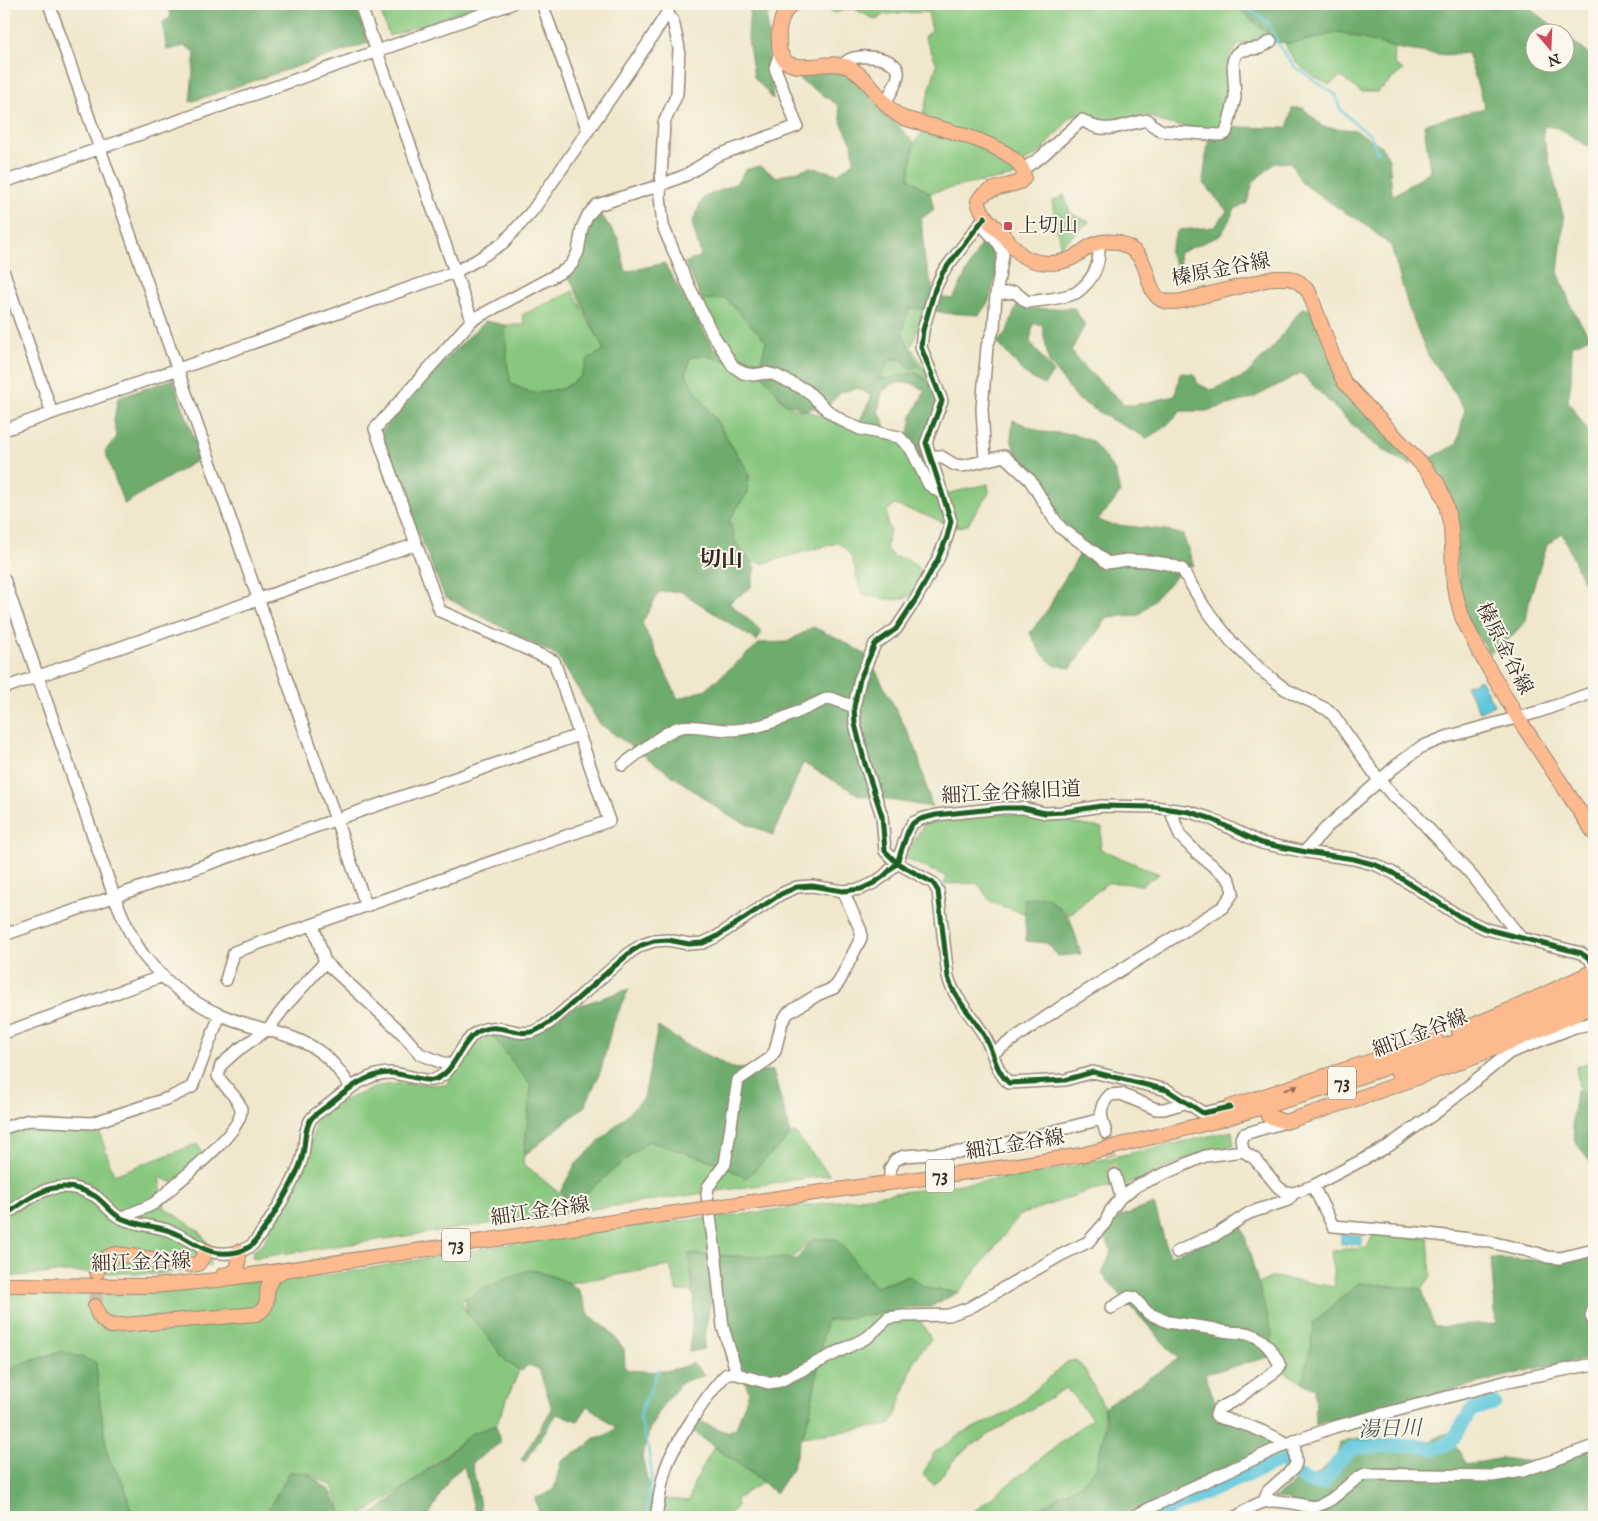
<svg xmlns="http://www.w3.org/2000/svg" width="1598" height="1521" viewBox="0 0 1598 1521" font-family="'IM FELL English','Noto Serif JP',serif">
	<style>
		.green { fill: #87c77e; stroke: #61784e }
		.forest { fill: #6dac6d; stroke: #546b46 }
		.water { fill: #5fc7dc; stroke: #4d787d }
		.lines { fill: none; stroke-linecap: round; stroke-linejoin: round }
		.stream { stroke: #5fc7dc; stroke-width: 2.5 }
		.river { stroke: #5fc7dc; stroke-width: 14 }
		.minor-tunnel { stroke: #ccc1a9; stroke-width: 11; stroke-dasharray: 11 5.5; stroke-linecap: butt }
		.major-tunnel { stroke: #ccc1a9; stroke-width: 14; stroke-dasharray: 14 7; stroke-linecap: butt }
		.minor-casing { stroke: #968875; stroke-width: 14 }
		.major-casing { stroke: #968875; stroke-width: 16 }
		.minor { stroke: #fff; stroke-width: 11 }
		.major { stroke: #fcba8e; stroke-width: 14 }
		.major-bridge-casing { stroke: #968875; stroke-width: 16; stroke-linecap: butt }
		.major-bridge { stroke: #fcba8e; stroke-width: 14 }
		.cycleway-casing { stroke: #fbf7ec; stroke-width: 8 }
		.cycleway { stroke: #1b5e20; stroke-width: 5 }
		.oneway { fill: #926b50 }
		.poi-dot { fill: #d1495b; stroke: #fbf7ec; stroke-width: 2 }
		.labels { text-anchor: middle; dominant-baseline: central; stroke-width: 4; stroke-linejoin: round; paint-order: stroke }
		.shield { fill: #fbf7ec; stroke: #75685c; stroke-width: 1 }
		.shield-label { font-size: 19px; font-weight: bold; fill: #3b2a1e }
		.poi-label { font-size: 20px; fill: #3b2a1e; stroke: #fbf7ec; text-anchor: start }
		.street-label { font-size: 20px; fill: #3b2a1e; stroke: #fbf7ec }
		.water-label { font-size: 21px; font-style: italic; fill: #465957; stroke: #fbf7ec }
		.quarter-label { font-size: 22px; font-weight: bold; fill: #3b2a1e; stroke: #fbf7ec }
	</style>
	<rect width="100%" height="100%" fill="#fbf7ec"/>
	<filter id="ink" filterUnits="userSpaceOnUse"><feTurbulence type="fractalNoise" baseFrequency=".02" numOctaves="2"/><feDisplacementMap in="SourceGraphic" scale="10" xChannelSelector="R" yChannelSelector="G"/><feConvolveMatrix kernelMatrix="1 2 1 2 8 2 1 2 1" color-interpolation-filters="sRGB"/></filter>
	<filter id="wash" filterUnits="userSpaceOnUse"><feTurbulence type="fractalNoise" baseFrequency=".0096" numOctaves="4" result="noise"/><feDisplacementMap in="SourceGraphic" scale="20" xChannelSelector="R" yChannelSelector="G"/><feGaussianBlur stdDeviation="1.12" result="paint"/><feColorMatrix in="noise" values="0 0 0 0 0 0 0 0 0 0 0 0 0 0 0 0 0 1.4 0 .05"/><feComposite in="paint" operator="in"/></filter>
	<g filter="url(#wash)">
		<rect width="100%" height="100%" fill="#f0e7cc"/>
		<path class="green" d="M378,4H485L389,36Z
			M825,4H1232L1278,42L1238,45L1230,58L1232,100L1224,129L1218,133L1183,127L1162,122L1147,115L1103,124L1088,119L1078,113L1070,118L1041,152L1014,169L1016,176L964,185L930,193L909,178L914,143L930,123L923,113L937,64L924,36L932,31L928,12L885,14L876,20L853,8L834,13L823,6Z
			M1340,32L1395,48L1394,64L1403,70L1377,92H1361L1341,77L1329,85C1309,74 1293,65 1285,43L1299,42Z
			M1064,195L1070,213L1089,222L1060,246L1052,202Z
			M573,291L604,350L588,359L581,377L562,389L532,393L511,384L507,363L505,325H525L522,315Z
			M725,297L766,341L761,362L727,352L702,300Z
			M909,308L926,309L911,347L932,382L916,373L879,380L890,359H900L901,334Z
			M706,354L766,374L781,400L793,409L805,410L833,420L896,437L911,449L932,462L946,494L988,484L989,493L967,525L955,528L929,516L894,505L887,511V523L890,529L886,548L893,557C908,557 917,563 923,577C921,582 919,588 915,592C904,605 875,598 861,593C856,576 855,550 837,543L764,563L752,562L736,543L729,520L748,492L749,473L714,417L697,396L686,375L690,358Z
			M1005,814L1056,816L1057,821L1102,828L1100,849L1159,874L1142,885L1120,883H1107L1069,915L1046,897L1027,914L992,903L977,883L944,884L947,877L904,858L924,824L947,817Z
			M491,1034L531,1086L523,1163L572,1204L648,1141L718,1163L746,1178L794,1132L830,1175L253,1258L252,1252L263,1244L308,1153L316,1120L342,1101L378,1086L405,1083L446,1085L466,1052Z
			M1594,1060V1113L1579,1088L1576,1067Z
			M45,1120L99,1131L114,1175L197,1144L206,1157L174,1183L159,1177L165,1208L199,1231L210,1246V1266L158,1274L68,1272L4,1277V1134Z
			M1232,1131L1234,1145L1199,1154L1124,1185L1091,1190L1020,1215L959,1292L928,1289L908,1276L875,1287L813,1239L791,1259L689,1254L694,1292L677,1291L670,1266L569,1283L537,1271L491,1285L461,1301L467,1313L519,1371L496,1425L471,1434L407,1486L359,1517L342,1515L333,1486L306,1473L290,1472L263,1517H132L125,1486L108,1457L99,1396L96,1362L52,1354L4,1369V1292L86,1290L312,1278L591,1230L745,1214L1040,1173Z
			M1374,1232L1428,1238L1431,1276L1422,1289L1359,1283L1314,1323V1330L1303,1383L1278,1368L1269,1357L1258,1284L1273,1277L1335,1287L1331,1250L1367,1248Z
			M886,1312L920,1320L931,1339L915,1359L895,1417L890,1425L802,1437L810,1413L826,1321Z
			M1076,1360L1085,1370L1104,1407V1433L1096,1468L1084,1482L1057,1497L1027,1517H967L1092,1418L1066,1388L985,1437L957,1456L934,1485L923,1475L934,1453L962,1433L1010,1412L1067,1362Z
			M714,1447L763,1482L736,1499L737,1506L727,1517H661L665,1499L689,1501L694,1483Z"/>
		<path class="forest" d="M167,4H355L368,43L190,102L195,52L185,46L167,50L162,23L171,17Z
			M750,4H782L767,17L769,66L773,99L754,77L748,39Z
			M1234,4H1525L1561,32H1536V62H1566V36L1594,58V150L1558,128L1544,126L1543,137L1564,219L1558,272L1571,306L1589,337L1572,346L1571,381L1568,401L1594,441V599H1591L1562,533L1547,545L1530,597L1526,621L1501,647L1489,653L1468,622L1460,587L1450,494L1427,460L1457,444L1465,409L1443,375L1428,355L1409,309L1391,246L1361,221L1344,212L1302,183L1290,162L1275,163L1253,182L1247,203L1235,209L1221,235L1179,253L1180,265L1178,271L1169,252L1177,232L1180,230L1215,227L1227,211L1203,182L1208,141L1226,137L1236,127L1288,128L1292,108H1303L1323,127L1355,130L1381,146L1389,158L1392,193L1394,195L1430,171L1424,124L1485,108L1467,53L1448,55L1427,53L1395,48L1340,32L1299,42L1287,43L1279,42Z
			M820,68L842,71L857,81L914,143L909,178L930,193L934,209L921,219L925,261L935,297L953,299L987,232L1001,257L989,301L979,315L945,313L926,309L909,308L902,332L918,366L911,369L900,359H890L879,380L916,373L930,383L938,400L926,455L923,459L908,440L912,416L925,391L912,383H893L882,392L878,411L885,423L883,432L860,420L872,396L857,388L841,392L830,404L805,410L785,403L758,369L702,355L690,358L686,375L749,473L748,492L729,520L736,543L755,567L751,587L729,603L762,631L757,641L680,591L659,592L642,623L678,699L706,689L760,643L787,642L813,627L841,640L868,656L915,746L932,807L859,795L803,763L773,835L729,816L600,724L558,657L445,597L409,510L388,463L382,431L442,363L485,321L505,325L507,363L511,384L532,393L562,389L581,377L588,359L604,350L569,277L585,229L599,212L618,238L626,272L664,263L714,348L761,362L766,341L725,298L702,300L685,263L701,256L692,223L703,198L737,183L745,170L760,166L777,177L811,167L838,174L854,161L852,143L842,124L838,105L799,79L797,74Z
			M1018,302L1026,309L1074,308L1085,325L1071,351L1084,367L1125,405H1135L1175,396L1180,373L1194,374L1198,384L1211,390L1245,376L1275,345L1302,308L1312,310L1338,380L1411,457V466L1372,443L1340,413L1301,373L1253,398L1206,411H1181L1164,428L1147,438L1112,420L1079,400L1049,363L1042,324H1033L1030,342L1053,372L1044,385L1026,375L997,342L1007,332Z
			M173,379L201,458L124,504L105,451L116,438L114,420L118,398Z
			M1013,420L1042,432L1072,434L1092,441L1115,471L1120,493L1110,507L1098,519L1107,524L1166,530L1183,535L1194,566H1186L1139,615L1108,617L1071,668L1054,665L1041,653L1030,633L1049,608L1057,591L1082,551L1015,451L1011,439Z
			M1046,897L1070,918L1081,954L1058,956L1047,943L1026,941L1024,899Z
			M629,989L612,1026L601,1070L585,1106L524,1156L531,1086L491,1034L523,1038L575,1007Z
			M658,1027L685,1044L732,1068L773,1071L791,1135L746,1178L718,1163L648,1141L573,1204L560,1192L575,1165L644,1098Z
			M1576,1091H1581L1594,1113V1168L1575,1141L1572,1121Z
			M1154,1204L1169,1256L1222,1235L1241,1222L1272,1333L1269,1357L1205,1374L1220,1415L1277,1442L1124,1517H1031L1057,1497L1084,1482L1096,1468L1106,1426L1104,1407L1178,1359L1102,1274L1112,1251L1101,1232L1119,1217Z
			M813,1239H837L875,1287L909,1276L928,1289L959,1292L930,1307L904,1308L894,1314L886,1312L826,1321L810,1413L791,1471L775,1493C751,1469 720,1452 693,1431L699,1421L727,1432L736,1428L749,1392L738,1361L723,1303H710L703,1349L689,1352L694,1301L689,1254L797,1259Z
			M1491,1258L1533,1260L1594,1259V1359C1550,1363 1507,1376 1464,1387C1415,1399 1365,1410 1316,1425L1315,1389L1303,1383L1314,1330L1313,1323L1359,1283L1422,1289L1434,1327L1496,1324Z
			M528,1270L537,1271L563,1280L578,1289L590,1316L608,1329L624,1349L625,1369C647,1373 672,1373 692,1363L705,1375L682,1382L663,1405L650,1428L642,1457L653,1503L652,1517H540L535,1498L545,1495L554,1489L561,1461L582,1450L595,1438L607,1435L616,1428L588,1406L578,1421L557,1414L524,1463L521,1460L552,1409L539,1369L528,1365L522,1371L506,1362L490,1339L467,1313L465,1298L491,1285Z
			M61,1351L96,1362L100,1405L108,1457L125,1486L132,1517H4V1371Z
			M496,1425L500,1443L472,1463L482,1517H476L464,1466L450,1477L428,1517H362L372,1515L407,1486L436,1464L471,1434Z
			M1447,1433L1467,1465L1502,1458L1531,1462L1587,1452L1594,1455V1517H1471L1435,1506L1436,1517H1299L1304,1514L1287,1499L1274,1498L1295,1482L1317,1475L1337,1455L1340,1442L1360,1439L1430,1441Z
			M290,1472L306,1473L331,1491L343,1517H265Z"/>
		<path class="water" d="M1480,679L1494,705L1480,712L1466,686Z
			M1341,1233L1362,1236V1245L1341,1244Z"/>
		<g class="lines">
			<path class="stream" d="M1243,4L1269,24L1280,47L1295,67L1336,95L1339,107L1343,112L1358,126L1371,135L1377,152
				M646,1517L652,1475L648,1447L640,1419L643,1404L649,1394L658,1370"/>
			<path class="river" d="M1152,1517L1275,1463L1282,1461C1296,1473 1305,1486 1324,1483L1338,1462L1353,1448L1405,1445L1424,1446L1435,1449L1447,1444L1456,1435L1471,1410L1494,1403"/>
		</g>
	</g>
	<g filter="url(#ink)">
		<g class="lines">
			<path class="minor-tunnel" d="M1106,1133L1115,1175"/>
			<path class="major-tunnel" d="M95,1306L97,1274"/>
			<defs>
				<path id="minor" d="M49,4L366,905
					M360,4L472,320L565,270L572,264L578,252L582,228L588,215L597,205L661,185L686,175L716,156L797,126L775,68L780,52
					M542,4L588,131
					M667,13L673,21L679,48L677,94L664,123L660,196L663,226L684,276L712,333L733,366L743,373L753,375L766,373L775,375L806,390L828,411L841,420L860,429L899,437L911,449L929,485L941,493
					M843,64C846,62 849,59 853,58C865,55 894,57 898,71C900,78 889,96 885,103
					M1023,169L1041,157L1082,120C1086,122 1091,126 1096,127C1112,132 1132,122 1148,120L1152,125L1162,131L1220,135L1226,133L1235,98L1233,62L1236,54L1242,50L1260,48L1271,41
					M4,182L511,4
					M985,217L943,272L935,289L923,330L921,347L942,401L926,443L951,521L947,537L938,559L916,599L896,629L875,644L860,679L854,707L855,724L865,764L882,816L885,851L897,863L933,883L938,891L948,977C955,1002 976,1018 987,1041C994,1055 997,1073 1009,1083L1065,1080L1093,1072L1167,1090L1203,1113L1230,1107
					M980,223L1000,245L1003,255L996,294
					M4,273L52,413
					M4,430L455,272L477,260L503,243L533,210L647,45L667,13L671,4
					M930,456H940L955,465L963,466L1004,456L1030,480L1054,519L1061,528L1097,554L1107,563L1127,560L1148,561L1168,564L1182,569L1205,608L1231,641L1260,669L1285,689L1328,710L1334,716L1379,780L1394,797L1412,811L1471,875L1521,938
					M985,460L982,409L987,346L994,328L996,294L1015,292L1027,302C1043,300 1059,299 1073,294C1077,293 1080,290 1083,287C1096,275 1101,259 1098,242
					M4,579L114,896C123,917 131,939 145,957C165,982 192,1003 221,1015C255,1030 294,1031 324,1055C335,1063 343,1077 351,1087
					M4,688L416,544
					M623,765C636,755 666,730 681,727C695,724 717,731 734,730C767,728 798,712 828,698L833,699L854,707
					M1306,852L1308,848L1326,828L1397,765L1421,747L1446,737L1538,712L1594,692
					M313,925L325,962L401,1032L420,1054L451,1066
					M4,935L579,735
					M226,980L234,952L609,821L554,661L440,611L375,429L472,320
					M4,1033L163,976
					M993,1053L1061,1007L1223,907L1233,893L1231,884L1228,878L1197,853L1180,836L1170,809
					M4,1128L29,1120L92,1123L169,1098L192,1087L220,1015
					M1106,1133C1101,1116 1097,1108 1110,1095L1121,1094L1156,1109H1164L1188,1102
					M1243,1151L1241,1138L1244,1134L1285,1122
					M1115,1175L1121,1197
					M890,1183V1169L895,1160L904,1156L960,1152L979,1150L1102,1119
					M1313,1186L1333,1226L1429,1234L1486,1241L1537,1253L1547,1257L1560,1258L1594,1250
					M4,1216C35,1194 57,1175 95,1196C104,1202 110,1212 119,1217C136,1226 153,1225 170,1231C197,1241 204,1258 237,1252C242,1251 248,1248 252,1245C266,1229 297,1179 302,1158C306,1145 303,1131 311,1119C315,1114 322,1110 327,1106C345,1092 366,1073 390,1073C402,1073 424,1082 433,1080C455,1074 459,1044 476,1033C497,1019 515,1038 535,1031C550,1025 562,1012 574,1002C593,985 612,968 632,951L642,945L654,941L668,940L689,944L703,943L716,937L781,894L797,887L812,886L843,891L861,889L874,883L884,876L897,863L908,831L913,823L921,819L936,815L1003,808H1023L1045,813L1064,812L1101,806L1155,807L1190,812L1209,818L1261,843L1306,852L1354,859L1376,865L1393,873L1459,916L1486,929L1581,953L1590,959L1594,968
					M121,1218C132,1213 143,1209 153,1204C161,1199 169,1190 176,1184C191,1171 242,1130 241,1110C241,1100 223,1086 218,1076L221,1065L238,1050L268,1029L288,1003L325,962
					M1177,1252L1202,1240L1214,1236L1249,1213L1288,1200L1294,1193
					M1111,1308L1129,1297L1134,1298L1148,1313L1168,1322L1215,1329C1225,1333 1235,1332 1246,1333C1261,1335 1275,1353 1280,1366L1277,1370L1237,1399L1218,1409L1216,1415L1218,1417C1244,1424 1264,1430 1287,1444
					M1594,1308L1593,1309L1591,1316L1594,1322
					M737,1374L723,1327L716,1260L707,1195L708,1187L725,1164L738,1080L769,1059L775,1051L782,1022L788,1013L817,995L834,988L839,982L861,938V931L843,891
					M1264,1501L1268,1491L1294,1468L1296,1463L1294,1441
					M656,1517C659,1502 660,1486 665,1471C670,1450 711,1388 727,1374H737L768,1383L780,1381L868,1337L888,1318L903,1316L949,1315L969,1308L1061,1255L1088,1242L1105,1223L1111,1210L1121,1197L1138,1185L1205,1156L1243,1151L1255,1159L1278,1187L1285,1192L1294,1193L1313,1186L1387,1147L1438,1111L1509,1053L1575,1027L1594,1023
					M1133,1517L1182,1492L1287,1444L1334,1427L1508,1381L1594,1364
					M1237,1517C1262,1498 1268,1499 1298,1504C1304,1506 1311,1507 1317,1506C1336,1501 1347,1482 1365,1474L1492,1476L1523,1471L1594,1446"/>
				<path id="major" d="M793,4C785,8 782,17 780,26C778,32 779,38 779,45C782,84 829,55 850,68C872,80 882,107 903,118C929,126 1026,145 1024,178L1020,182C1007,187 984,188 978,201C982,217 994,226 1005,237C1010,243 1017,251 1023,256C1038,265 1060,265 1074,257C1090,247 1096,239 1116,242C1119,242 1123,245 1126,246C1153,259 1143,287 1160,299C1166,303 1174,302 1182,301L1274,278H1290L1299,282L1309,292L1335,362L1344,382L1425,468L1438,484L1445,501L1451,527L1454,587L1462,617L1478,650L1518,718L1594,833
					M1459,1031L1517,1007L1594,971
					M1398,1074L1477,1045L1594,995
					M1268,1116L1285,1122C1390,1089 1494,1052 1594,1006
					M1217,1121L1230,1107L1436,1040
					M800,1195L1005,1167L1081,1155L1216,1121L1327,1088L1411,1059L1529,1013L1594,982
					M97,1272C101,1261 105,1256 117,1254L193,1265L198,1264L207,1251
					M223,1275L234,1272L238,1267L239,1251
					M4,1285L153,1286L217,1280L626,1220
					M95,1306C98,1316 101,1321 111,1326L256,1314C274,1306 262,1292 271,1280C275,1275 280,1273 284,1270"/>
			</defs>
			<use href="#minor" class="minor-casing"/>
			<use href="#major" class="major-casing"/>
			<use href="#minor" class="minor"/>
			<use href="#major" class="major"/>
			<defs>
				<path id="major-bridge" d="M626,1220L800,1195"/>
			</defs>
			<use href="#major-bridge" class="major-bridge-casing"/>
			<use href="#major-bridge" class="major-bridge"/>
			<defs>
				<path id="cycleway" d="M985,217L943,272L935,289L923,330L921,347L942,401L926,443L951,521L947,537L938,559L916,599L896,629L875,644L860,679L854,707L855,724L865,764L882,816L885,851L897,863L933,883L938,891L948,977C955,1002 976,1018 987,1041C994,1055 997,1073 1009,1083L1065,1080L1093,1072L1167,1090L1203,1113L1230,1107
					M4,1216C35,1194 57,1175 95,1196C104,1202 110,1212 119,1217C136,1226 153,1225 170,1231C197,1241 204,1258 237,1252C242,1251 248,1248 252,1245C266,1229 297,1179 302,1158C306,1145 303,1131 311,1119C315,1114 322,1110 327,1106C345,1092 366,1073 390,1073C402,1073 424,1082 433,1080C455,1074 459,1044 476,1033C497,1019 515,1038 535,1031C550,1025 562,1012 574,1002C593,985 612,968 632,951L642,945L654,941L668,940L689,944L703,943L716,937L781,894L797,887L812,886L843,891L861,889L874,883L884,876L897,863L908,831L913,823L921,819L936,815L1003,808H1023L1045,813L1064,812L1101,806L1155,807L1190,812L1209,818L1261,843L1306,852L1354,859L1376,865L1393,873L1459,916L1486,929L1581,953L1590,959L1594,968"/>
			</defs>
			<use href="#cycleway" class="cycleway-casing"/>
			<use href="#cycleway" class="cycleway"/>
		</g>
		<defs><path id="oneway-solid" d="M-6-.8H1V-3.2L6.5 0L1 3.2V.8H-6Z" transform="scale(1.25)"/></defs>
		<use class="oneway" href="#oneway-solid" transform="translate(1291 1088) rotate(-18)"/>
	</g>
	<rect class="poi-dot" x="1003" y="221" width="10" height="10" rx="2.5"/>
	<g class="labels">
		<g class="shield">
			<rect x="1328" y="1066.5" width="28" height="33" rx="4"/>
			<rect x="926" y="1159.5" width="28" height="33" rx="4"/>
			<rect x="442" y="1228.5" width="28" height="33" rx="4"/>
		</g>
		<g class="shield-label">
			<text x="1342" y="1083">73</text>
			<text x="940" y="1176">73</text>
			<text x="456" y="1245">73</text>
		</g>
		<g class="poi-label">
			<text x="1018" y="226">上切山</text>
		</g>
		<g class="street-label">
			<text transform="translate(1221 270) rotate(-11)">榛原金谷線</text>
			<text transform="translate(1504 649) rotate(63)">榛原金谷線</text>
			<text transform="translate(1011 793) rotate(-3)">細江金谷線旧道</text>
			<text transform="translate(1420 1034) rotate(-21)">細江金谷線</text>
			<text transform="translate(1015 1145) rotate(-9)">細江金谷線</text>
			<text transform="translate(540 1212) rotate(-8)">細江金谷線</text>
			<text transform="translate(141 1263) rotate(-2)">細江金谷線</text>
		</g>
		<g class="water-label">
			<text transform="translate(1390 1430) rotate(-2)">湯日川</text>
		</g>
		<g class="quarter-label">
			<text x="721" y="560">切山</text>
		</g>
	</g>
	<rect width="1598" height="1521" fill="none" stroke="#fbf7ec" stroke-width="20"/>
	<g transform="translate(1550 48) rotate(161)"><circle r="24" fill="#fbf7ec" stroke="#aea59a"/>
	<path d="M0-4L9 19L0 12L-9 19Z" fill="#d1495b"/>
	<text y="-8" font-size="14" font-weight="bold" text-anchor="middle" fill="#3b2a1e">N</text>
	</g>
</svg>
